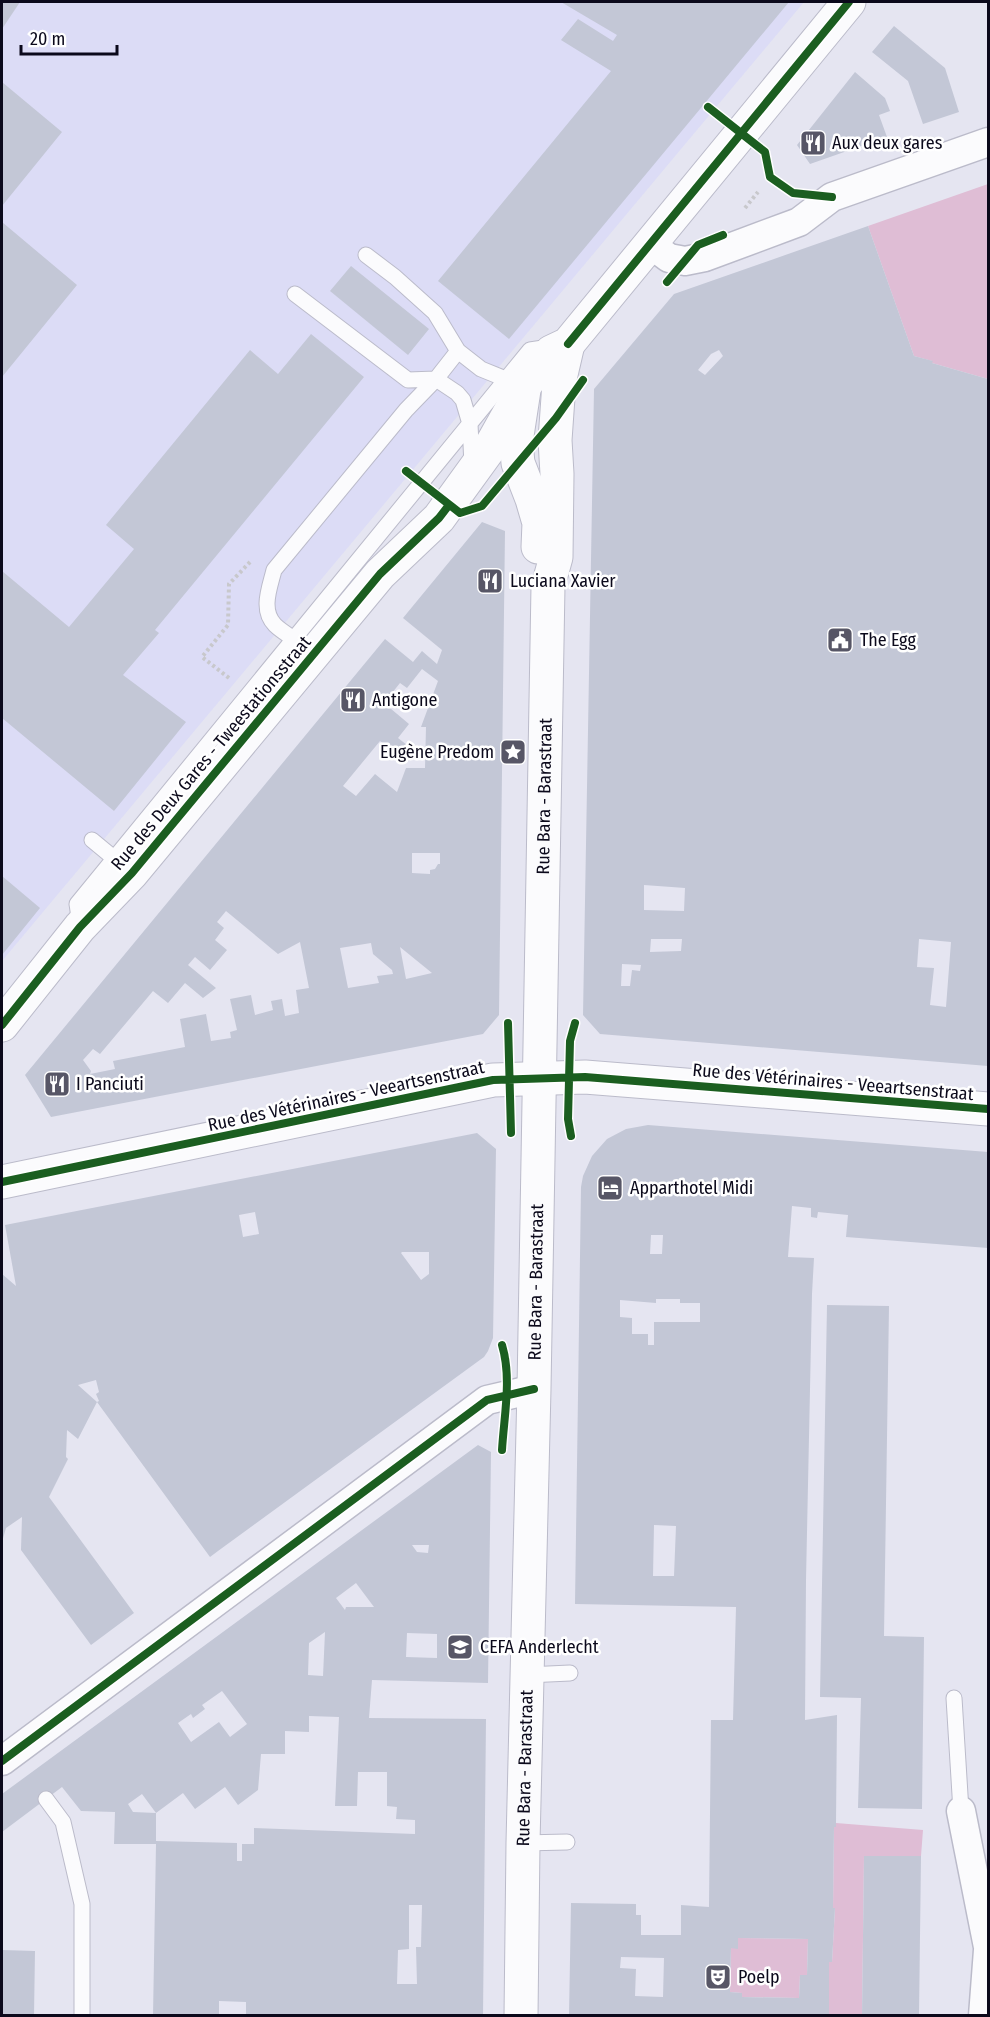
<svg xmlns="http://www.w3.org/2000/svg" width="990" height="2017" viewBox="0 0 990 2017" font-family="'Fira Sans Condensed',sans-serif">
	<style>
		.built { fill: #dcdcf6 }
		.green { fill: #dfbdd5 }
		.building { fill: #c3c7d6; fill-rule: evenodd }
		.lines { fill: none; stroke-linecap: round; stroke-linejoin: round }
		.lane-casing { stroke: #bbbbca; stroke-width: 17 }
		.street-casing { stroke: #bbbbca; stroke-width: 31 }
		.secondary-casing { stroke: #bbbbca; stroke-width: 35 }
		.primary-casing { stroke: #bbbbca; stroke-width: 35 }
		.path { stroke: #c8c8cc; stroke-width: 4; stroke-dasharray: 3 3; stroke-linecap: butt }
		.lane { stroke: #fbfbfd; stroke-width: 15 }
		.street { stroke: #fbfbfd; stroke-width: 28 }
		.secondary { stroke: #fbfbfd; stroke-width: 33 }
		.primary { stroke: #fbfbfd; stroke-width: 33 }
		.cycleway-casing { stroke: #fff; stroke-width: 11 }
		.cycleway { stroke: #1b5e20; stroke-width: 8 }
		.labels { text-anchor: middle; dominant-baseline: central; stroke-width: 5; stroke-linejoin: round; paint-order: stroke }
		.poi-label { font-size: 18px; fill: #0b091b; stroke: #fff; text-anchor: start }
		.street-label { font-size: 18px; fill: #0b091b; stroke: #fff }
	</style>
	<rect width="100%" height="100%" fill="#e5e5f1"/>
	<path class="built" d="M7,2H804L2,961V10Z"/>
	<path class="green" d="M988,184V379L932,363V361L914,356L868,226Z
		M836,1823L923,1830L921,1856H864L862,2015L829,2016V1962H832L835,1908H833L834,1827H836Z
		M738,1938L808,1939L807,1975H800L799,1998L742,1997V1993L730,1992L731,1948H738Z"/>
	<path class="building" d="M2,2H20L2,29Z
		M561,2H789L509,339L438,281L611,71L561,40L578,19L613,41L617,35Z
		M894,26L945,68L959,112L923,124L908,81L872,52Z
		M855,72L885,98L890,111L879,115L887,137L810,164L797,145Z
		M2,82L62,132L2,206Z
		M2,222L77,285L2,377Z
		M868,226L914,356L933,361L932,363L988,379V1066L600,1034L583,1015L594,389L674,294ZM719,350L723,356L705,375L698,370L711,354ZM644,885L685,888L684,911L644,910ZM651,939H682L681,951L650,952ZM919,939L951,942L946,1007L930,1005L934,968L917,967ZM622,964L641,965L640,971L632,970L630,986H621Z
		M351,266L429,329L408,355L330,291Z
		M311,334L364,377L155,630L159,633L123,675L186,722L114,811L2,718V571L69,627L134,549L106,525L250,350L278,374Z
		M482,522L505,531L499,1015L483,1034L51,1117L25,1075L385,639L413,662L422,651L437,664L442,650L403,618ZM422,669L438,681L421,727H426L425,768H406L397,792L375,774L356,796L343,786L380,741L398,756L407,745L398,738L409,724L384,703L400,683L407,688ZM412,853H440V864H438L435,869L430,870V874L412,873ZM226,911L278,954L300,942L309,988L296,990L299,1013L285,1016L282,999L271,1001L273,1010L255,1015L251,995L230,999L237,1030L230,1032L231,1038L211,1041L206,1014L180,1019L185,1047L113,1061L115,1069L90,1074L91,1071L83,1060L93,1049L100,1054L153,991L168,1003L185,983L203,998L216,988L188,965L195,957L210,970L227,950L215,940L224,928L217,922ZM371,943L373,954L392,970L393,974L377,976L379,983L348,988L340,948ZM400,947L432,973L406,979Z
		M2,876L40,908L2,955Z
		M648,1125L988,1152V1248L846,1237L848,1215L818,1212L817,1218L811,1217V1208L792,1206L788,1257L814,1258L812,1294L806,1580L805,1720L837,1715L836,1823V1827H834L833,1908H835L832,1962H829V2016H569L571,1903L636,1904V1915H641V1935H681V1905L709,1907L711,1720H733L736,1607L575,1604L581,1187L583,1176L592,1156L607,1139L626,1129ZM651,1235H663L662,1254H650ZM656,1299H680V1303H700V1322H654V1345H648V1334H632V1318L620,1317V1300L656,1303ZM654,1525L676,1526L674,1576H653ZM738,1938L808,1939L807,1975H800L799,1998L742,1997V1993L730,1992L731,1948L738,1949ZM621,1957L664,1958L663,1997L635,1996L636,1969L620,1968Z
		M477,1133L496,1149L493,1338L488,1351L484,1357L218,1551L210,1557L97,1402L78,1439L67,1430L66,1457L68,1459L49,1497L134,1613L91,1645L21,1550L22,1517L6,1528L2,1542V1274L16,1286L5,1225ZM255,1212L259,1234L243,1237L239,1215ZM402,1252H429V1274L421,1280L401,1253ZM96,1380L99,1392L96,1394L99,1401L97,1402L78,1385Z
		M827,1305L889,1306L884,1636L924,1637L922,1809L858,1808L861,1698L820,1697Z
		M478,1445L491,1452L488,1683L372,1680L369,1718L486,1719L483,2016H246V2002L219,2001V2016H153L156,1844H114L115,1812L81,1811L62,1787L2,1832V1794ZM412,1545H429L428,1553L417,1552ZM356,1583L374,1607H346L345,1610L336,1598ZM325,1632L323,1676L308,1675L309,1643ZM407,1633L437,1634V1658L406,1657ZM222,1691L247,1724L230,1737L219,1722L191,1742L178,1723L191,1714L193,1718L205,1709L202,1705ZM309,1716L339,1717L335,1806H357L358,1772H387V1806L397,1807L396,1819L415,1820V1834L254,1828V1844H242V1861H237V1843L156,1841V1813L133,1812L128,1804L142,1794L156,1813L183,1793L195,1809L225,1787L238,1805L258,1790L261,1754H285V1731L309,1732ZM409,1905H422L421,1947H416L417,1984H397L398,1950L409,1949Z
		M864,1856H921L919,2016H862Z
		M2,1950L35,1951L34,2016H2Z"/>
	<g class="lines">
		<defs>
			<path id="lane" d="M366,255L395,277L435,313L458,351L481,369L513,382
				M295,294L408,380L436,379L457,393L463,400L470,424L472,465
				M294,639C288,635 280,630 275,625C260,610 270,587 274,570L406,410L436,379L458,351
				M92,840L121,864
				M80,924L77,904L530,350L550,347
				M527,1675L570,1673
				M954,1698L961,1811
				M46,1799L63,1822L82,1904V2016
				M523,1843L567,1842"/>
			<path id="street" d="M650,244L669,258L685,261L705,257L799,222L832,197L988,142
				M2,1761L487,1400L534,1389
				M961,1811L988,1947
				M983,2016L988,1950"/>
			<g id="secondary">
				<path d="M524,390L516,442L518,463L532,499L539,523L538,547"/>
				<path d="M2,1182L493,1080L585,1077L988,1109"/>
				<path id="s1" d="M521,2016L523,1843L534,1389L548,586L556,557L557,474L555,440L559,383L568,344"/>
			</g>
			<path id="primary" d="M2,1025L80,927L132,873L380,574L439,518L489,449L525,385L551,352L568,344L849,2"/>
		</defs>
		<use href="#lane" class="lane-casing"/>
		<use href="#street" class="street-casing"/>
		<use href="#secondary" class="secondary-casing"/>
		<use href="#primary" class="primary-casing"/>
		<path class="path" d="M745,208L758,192
			M229,678L202,657L228,625L229,584L250,562"/>
		<use href="#lane" class="lane"/>
		<use href="#street" class="street"/>
		<use href="#secondary" class="secondary"/>
		<use href="#primary" class="primary"/>
		<defs>
			<path id="cycleway" d="M708,107L765,152L770,177L793,193L832,197
				M667,282L698,245L723,235
				M568,344L849,2
				M406,471L460,513L482,506L556,418L583,380
				M508,1023L511,1133
				M2,1025L80,927L132,873L380,574L439,518L449,505
				M571,1136L568,1119L570,1041L575,1023
				M2,1182L493,1080L585,1077L988,1109
				M502,1450C504,1416 512,1378 502,1345
				M2,1761L487,1400L534,1389"/>
		</defs>
		<use href="#cycleway" class="cycleway-casing"/>
		<use href="#cycleway" class="cycleway"/>
	</g>
	<defs>
		<symbol id="restaurant-square" viewBox="-11 -11 22 22"><rect x="-9" y="-9" width="18" height="18" rx="4" fill="#575666" stroke="#fff"/><path d="M-5-6h1v4h1v-4h1v4h1v-4h1v5L-1.5 .5V6h-2V.5L-5-1ZM5-6V6H3V1.5H1.5Q1.5-4 5-6Z" fill="#fff"/></symbol>
		<symbol id="civic-square" viewBox="-11 -11 22 22"><rect x="-9" y="-9" width="18" height="18" rx="4" fill="#575666" stroke="#fff"/><path d="M-.6-6.5H3V-4.5H.6V-3L4-1V1h2V6H-6V1h2V-1L-.6-3ZM-1.2 2.5V6h2.4V2.5Z" fill="#fff"/></symbol>
		<symbol id="sight-square" viewBox="-11 -11 22 22"><rect x="-9" y="-9" width="18" height="18" rx="4" fill="#575666" stroke="#fff"/><path d="M0-6L1.8-2.2L6-1.7L2.9 1.2L3.7 5.4L0 3.3L-3.7 5.4L-2.9 1.2L-6-1.7L-1.8-2.2Z" fill="#fff"/></symbol>
		<symbol id="hotel-square" viewBox="-11 -11 22 22"><rect x="-9" y="-9" width="18" height="18" rx="4" fill="#575666" stroke="#fff"/><path d="M-6-4.5h1.5V1H6V5H4.5V3h-9V5H-6ZM-4 0a1.8 1.8 0 1 1 3.6 0ZM.5 0V-2.5h3Q6-2.5 6 0Z" fill="#fff"/></symbol>
		<symbol id="school-square" viewBox="-11 -11 22 22"><rect x="-9" y="-9" width="18" height="18" rx="4" fill="#575666" stroke="#fff"/><path d="M0-5L7-2L0 1L-7-2ZM-4 1L0 2.5L4 1V4Q0 6-4 4Z" fill="#fff"/></symbol>
		<symbol id="theatre-square" viewBox="-11 -11 22 22"><rect x="-9" y="-9" width="18" height="18" rx="4" fill="#575666" stroke="#fff"/><path d="M-5-5.5Q0-4 5-5.5V0Q5 5 0 6Q-5 5-5 0ZM-3.3-2.5H-1v1.5H-3.3ZM1-2.5H3.3v1.5H1ZM-2.8 1Q0 5.5 2.8 1Z" fill="#fff"/></symbol>
	</defs>
	<g fill-rule="evenodd">
		<use href="#restaurant-square" x="798" y="128" width="30" height="30"/>
		<use href="#restaurant-square" x="475" y="566" width="30" height="30"/>
		<use href="#civic-square" x="825" y="625" width="30" height="30"/>
		<use href="#restaurant-square" x="338" y="685" width="30" height="30"/>
		<use href="#sight-square" x="498" y="737" width="30" height="30"/>
		<use href="#restaurant-square" x="42" y="1069" width="30" height="30"/>
		<use href="#hotel-square" x="595" y="1173" width="30" height="30"/>
		<use href="#school-square" x="445" y="1632" width="30" height="30"/>
		<use href="#theatre-square" x="703" y="1962" width="30" height="30"/>
	</g>
	<g class="labels">
		<g class="poi-label">
			<text x="832" y="143">Aux deux gares</text>
			<text x="510" y="581">Luciana Xavier</text>
			<text x="860" y="640">The Egg</text>
			<text x="372" y="700">Antigone</text>
			<text x="494" y="752" text-anchor="end">Eugène Predom</text>
			<text x="76" y="1084">I Panciuti</text>
			<text x="630" y="1188">Apparthotel Midi</text>
			<text x="480" y="1647">CEFA Anderlecht</text>
			<text x="738" y="1977">Poelp</text>
		</g>
		<g class="street-label">
			<text transform="translate(211 753) rotate(-50)">Rue des Deux Gares - Tweestationsstraat</text>
			<text stroke="none"><textPath href="#s1" startOffset="1220">Rue Bara - Barastraat</textPath></text>
			<text transform="translate(833 1082) rotate(5)">Rue des Vétérinaires - Veeartsenstraat</text>
			<text transform="translate(346 1096) rotate(-12)">Rue des Vétérinaires - Veeartsenstraat</text>
			<text stroke="none"><textPath href="#s1" startOffset="734">Rue Bara - Barastraat</textPath></text>
			<text stroke="none"><textPath href="#s1" startOffset="248">Rue Bara - Barastraat</textPath></text>
		</g>
	</g>
	<rect width="990" height="2017" fill="none" stroke="#0b091b" stroke-width="6"/>
	<path d="M21 45v9h96v-9" fill="none" stroke="#0b091b" stroke-width="3"/>
	<text x="30" y="45" font-size="18" fill="#0b091b" stroke="#ffffff" stroke-width="4.5" paint-order="stroke">20 m</text>
</svg>
